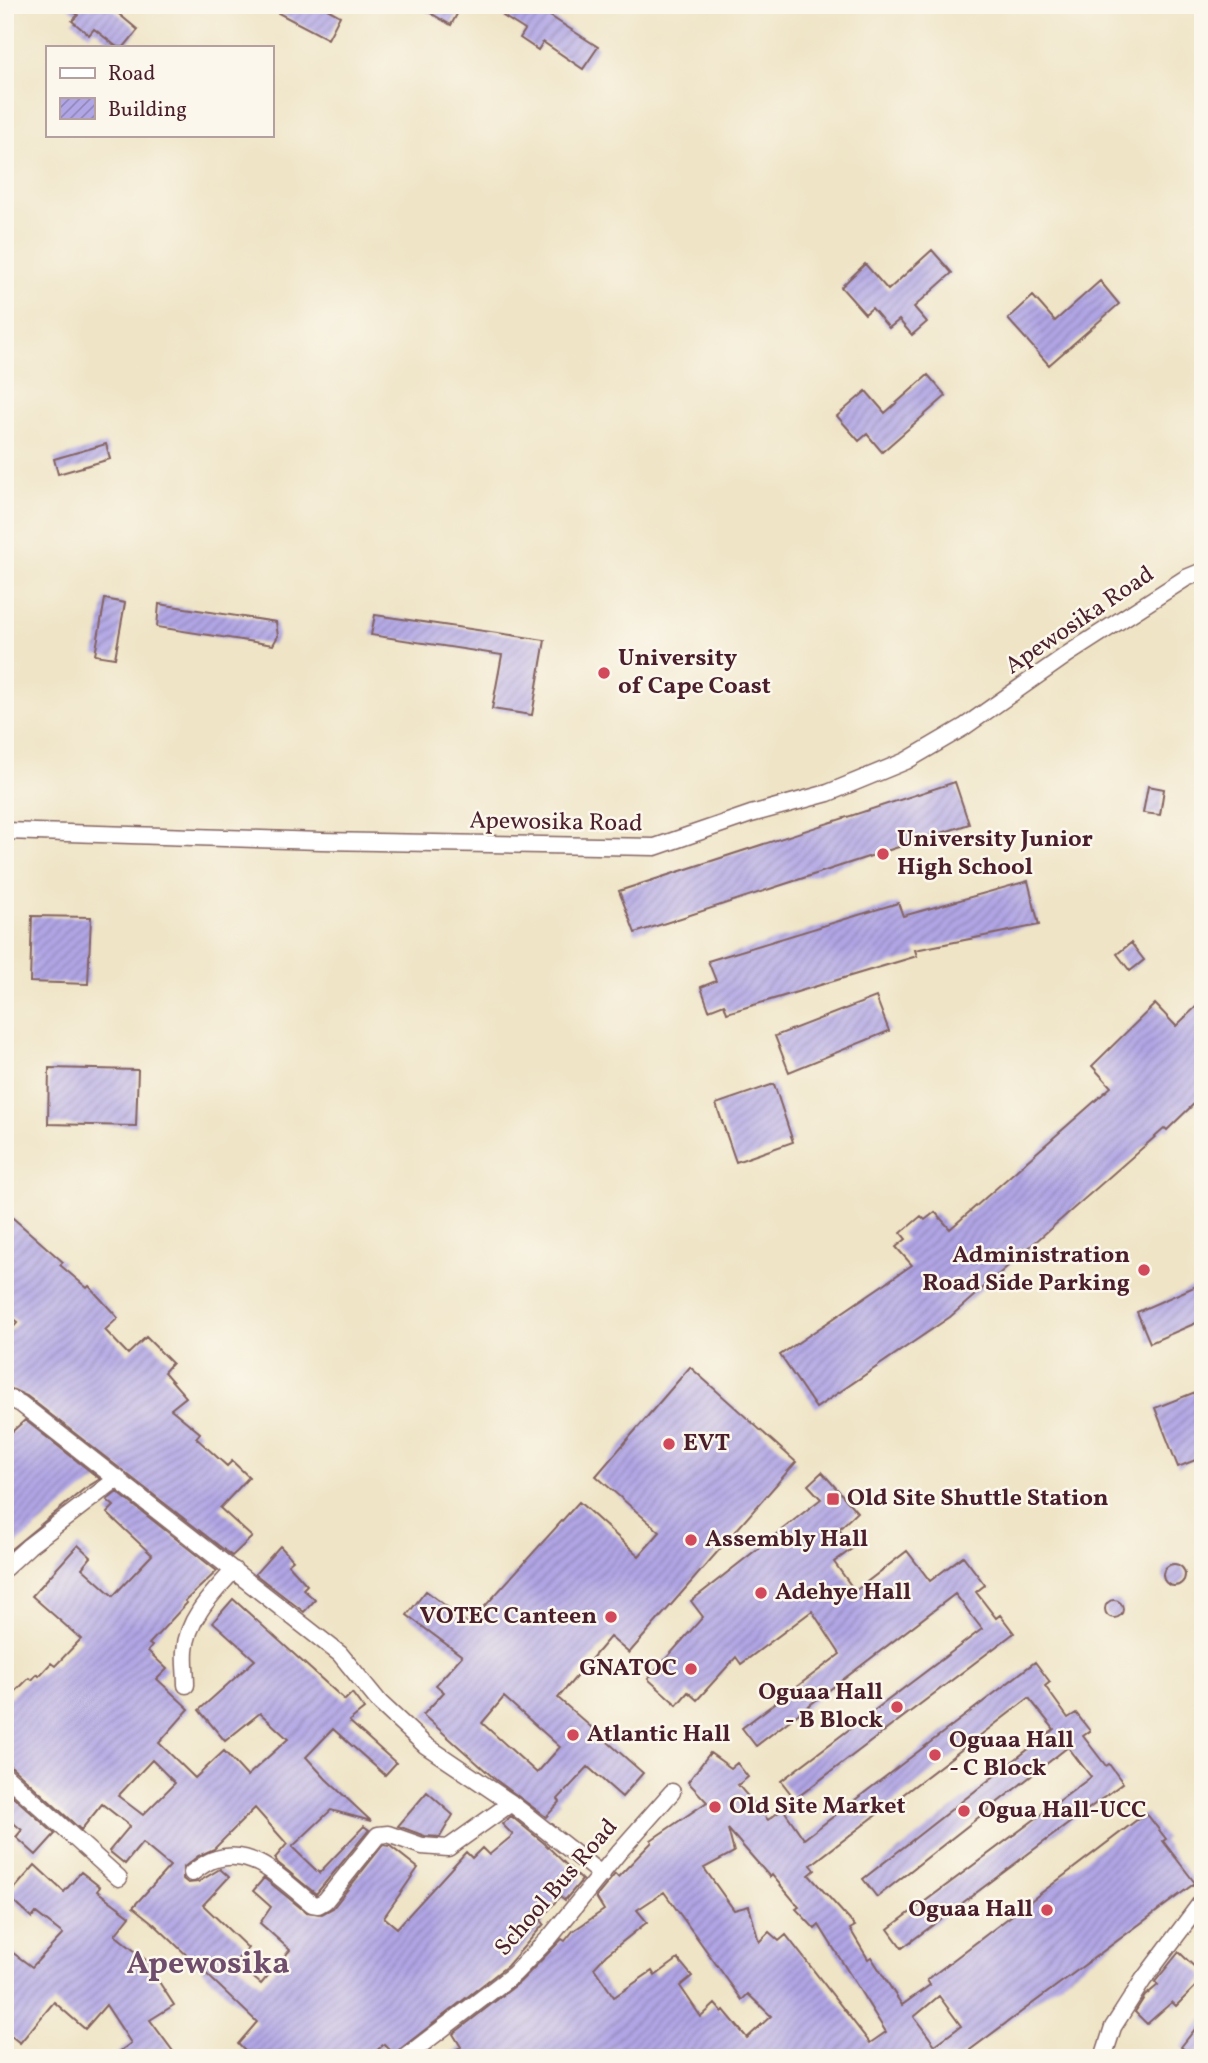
<svg xmlns="http://www.w3.org/2000/svg" width="1208" height="2063" viewBox="0 0 1208 2063" font-family="Vollkorn,serif">
	<style>
		.building { fill: url(#building-hatch); fill-rule: evenodd }
		.lines { fill: none; stroke-linecap: round; stroke-linejoin: round }
		.street-casing { stroke: #846461; stroke-width: 19 }
		.street { stroke: #fff; stroke-width: 16 }
		.poi-dot { fill: #d1495b; stroke: #fbf7ec; stroke-width: 2.5 }
		.labels { text-anchor: middle; dominant-baseline: central; stroke-width: 5; stroke-linejoin: round; paint-order: stroke }
		.street-label { font-size: 24px; fill: #4a1f2b; stroke: #fbf7ec }
		.poi-label { font-size: 24px; font-weight: bold; fill: #4a1f2b; stroke: #fbf7ec; text-anchor: start }
		.district-label { font-size: 32px; font-weight: bold; fill: #6e4e6c; stroke: #fbf7ec }
	</style>
	<defs>
		<pattern id="building-hatch" width="6" height="6" patternUnits="userSpaceOnUse" patternTransform="scale(1.75)"><rect width="6" height="6" fill="#b1a6e5"/><path d="M-1 1l2-2M0 6l6-6M5 7l2-2" fill="none" stroke="#9287ba"/></pattern>
	</defs>
	<rect width="100%" height="100%" fill="#fbf7ec"/>
	<filter id="ink" filterUnits="userSpaceOnUse"><feTurbulence type="fractalNoise" baseFrequency=".0143" numOctaves="2"/><feDisplacementMap in="SourceGraphic" scale="14" xChannelSelector="R" yChannelSelector="G"/><feConvolveMatrix kernelMatrix="1 2 1 2 8 2 1 2 1" color-interpolation-filters="sRGB"/></filter>
	<filter id="wash" filterUnits="userSpaceOnUse"><feTurbulence type="fractalNoise" baseFrequency=".00686" numOctaves="4" result="noise"/><feDisplacementMap in="SourceGraphic" scale="28" xChannelSelector="R" yChannelSelector="G"/><feGaussianBlur stdDeviation="1.57" result="paint"/><feColorMatrix in="noise" values="0 0 0 0 0 0 0 0 0 0 0 0 0 0 0 0 0 1.4 0 .05"/><feComposite in="paint" operator="in"/></filter>
	<g filter="url(#wash)">
		<rect width="100%" height="100%" fill="#efe4c6"/>
		<g id="blocks">
			<path class="building" d="M65,5H108L138,30L124,47H117L94,29L89,35L72,21L78,15Z
				M263,5H320L340,16L328,39Z
				M417,5H462L451,25Z
				M510,5H553L547,14L598,47L583,69L543,42L538,50L520,38L525,30L503,16Z
				M932,250L952,273L914,307L927,322L912,335L899,320L889,328L872,308L865,314L841,287L865,264L888,290Z
				M1100,281L1119,304L1049,365L1008,319L1033,296L1055,321Z
				M928,375L946,396L882,452L867,434L859,441L837,416L866,391L885,413Z
				M106,444L110,459L58,474L54,459Z
				M105,599L125,603L115,658L95,655Z
				M159,604L276,622L278,636L273,645L157,627Z
				M375,615L545,640L532,715L492,709L502,655L371,635Z
				M955,782L969,824L635,933L619,891Z
				M1148,786L1164,789L1160,815L1143,813Z
				M1028,881L1039,925L915,950L917,956L727,1013L724,1004L709,1010L701,987L716,981L708,961L898,903L903,916Z
				M32,916L91,917L88,984L30,982Z
				M1131,943L1144,960L1130,971L1117,954Z
				M876,997L889,1031L789,1072L775,1036Z
				M1203,1000V1095L1167,1130L1165,1128L950,1317L816,1408L780,1355L912,1265L896,1247L906,1239L901,1233L921,1216L925,1220L935,1212L950,1229L1111,1087L1092,1066L1155,1004L1176,1026Z
				M49,1068L138,1070L136,1126L48,1124Z
				M774,1084L793,1142L736,1162L716,1104Z
				M5,1211L63,1262L60,1265L87,1288L89,1286L118,1318L105,1330L128,1354L146,1337L172,1363L164,1372L186,1397L171,1409L200,1433L196,1438L227,1466L232,1461L249,1477L220,1508L252,1537L232,1556L27,1396L5,1386V1337L18,1322L5,1312Z
				M1203,1283V1320L1150,1343L1137,1312Z
				M690,1367L796,1462L629,1653L610,1637L558,1698L643,1773L622,1797L588,1767L558,1799L560,1802L546,1817L496,1780L423,1715L444,1692L436,1685L462,1656L407,1615L426,1591L469,1624L579,1502L639,1556L660,1532L596,1476ZM504,1697L560,1747L537,1773L482,1723Z
				M1203,1389V1457L1178,1467L1155,1408Z
				M25,1420L100,1479L84,1489L5,1554V1438Z
				M822,1472L857,1512L839,1529L853,1548L834,1562L855,1591L907,1551L930,1581L963,1556L985,1585L976,1592L996,1618L1000,1615L1014,1633L795,1799L781,1781L982,1629L955,1594L756,1746L742,1728L840,1654L812,1611L741,1664L736,1657L697,1700L688,1692L677,1705L648,1679L703,1617L691,1601L821,1499L808,1485Z
				M117,1492L217,1571L185,1601L187,1603L149,1644L152,1646L148,1651L167,1669L157,1679L189,1709L159,1743L195,1778L224,1751L247,1776L288,1739L260,1713L225,1741L199,1710L255,1660L213,1622L233,1599L345,1700L352,1693L364,1709L349,1721L396,1763L385,1775L333,1729L306,1757L326,1779L371,1821L331,1810L292,1847L319,1873L364,1826L369,1830L316,1894L278,1863L275,1858L287,1844L255,1808L214,1849L198,1856L183,1868V1879L188,1883L198,1882L220,1869L229,1877L203,1905L248,1948L235,1962L261,1984L290,1950L260,1923L271,1907L253,1891L264,1878L306,1912L322,1914L333,1908L383,1845L390,1846L418,1868L384,1917L397,1928L466,1852L472,1858L482,1848L489,1855L513,1835L502,1824L511,1816L544,1843L582,1880L565,1900L560,1896L541,1920L544,1924L507,1966L394,2054L384,2044L369,2058H252L238,2044L257,2022L154,1924L133,1907L170,1866L142,1843L125,1864L109,1851L130,1826L102,1804L81,1830L12,1767L5,1765V1702L29,1678L32,1680L37,1674L39,1676L51,1663L55,1666L81,1639L32,1596L78,1545L91,1557L82,1568L113,1596L152,1555L107,1513L114,1506L107,1500ZM152,1760L175,1783L143,1815L118,1796Z
				M280,1546L293,1560L288,1564L307,1585L303,1589L315,1600L304,1612L255,1574Z
				M1163 1575a11 11 0 1 1 22 0a11 11 0 1 1-22 0Z
				M1105 1609a9 9 0 1 1 18 0a9 9 0 1 1-18 0Z
				M1035,1662L1050,1682L1045,1686L1068,1718L1076,1713L1090,1731L1083,1736L1106,1766L1109,1764L1123,1783L902,1948L888,1929L1091,1777L1068,1747L877,1897L863,1879L1054,1729L1029,1698L811,1865L815,1870L809,1875L855,1926L850,1929L868,1959L871,1957L902,2005L930,1985L927,1980L1146,1813L1166,1839L1163,1841L1195,1883L959,2058H441L461,2047L453,2034L520,1982L562,1939L565,1941L573,1931L604,1910L596,1897L615,1874L618,1877L652,1842L651,1840L707,1802L688,1782L710,1753L731,1768L737,1763L748,1777L738,1785L768,1820L783,1809L804,1839ZM728,1829L770,1877L772,1875L799,1907L796,1909L815,1929L819,1925L886,2032L870,2043L786,1935L779,1941L769,1932L759,1942L749,1906L734,1910L704,1868L734,1852ZM664,1892L742,2000L748,1994L771,2016L747,2038L724,2010L722,2012L715,2004L701,2017L680,1986L692,1976L678,1959L655,1976L652,1971L614,1997L594,1968L606,1955L647,1922L637,1910ZM939,1996L961,2026L935,2045L914,2017Z
				M5,1789L55,1834L36,1855L16,1837L22,1830L5,1816Z
				M427,1792L453,1815L440,1837L425,1836L398,1826Z
				M35,1865L64,1892L81,1872L100,1887L97,1891L130,1916L115,1935L152,1965L150,1968L174,2005L150,2020L178,2058H111L131,2043L106,2005L85,2029L54,2002L20,2043L5,2031V1947L32,1967L63,1934L36,1913L32,1918L8,1896Z
				M1179,1952L1203,1975V1979L1176,2006L1172,2002L1147,2024L1135,2012L1145,1996L1158,1985L1155,1982Z
				M1203,2019V2058H1195L1181,2047Z"/>
		</g>
	</g>
	<g filter="url(#ink)">
		<use href="#blocks" fill-opacity="0" stroke="#846461" stroke-width="2"/>
		<g class="lines">
			<defs>
				<path id="street" d="M5,831L321,841L655,847L751,814L828,793L906,761L964,727L1068,654L1186,578L1203,571
					M5,1396L21,1404L340,1654L380,1703L425,1745L511,1803L602,1875
					M5,1568L29,1546L118,1478
					M186,1685C186,1674 184,1662 185,1651C187,1618 214,1592 234,1570
					M5,1775L119,1878
					M192,1873C199,1868 207,1861 216,1859C255,1847 284,1882 312,1904L318,1905L325,1901L378,1835L388,1834L422,1846L448,1848L511,1803
					M404,2058L514,1974L550,1937L618,1853L672,1792
					M1103,2058L1113,2027L1143,1980L1203,1900"/>
			</defs>
			<use href="#street" class="street-casing"/>
			<use href="#street" class="street"/>
		</g>
	</g>
	<g class="poi-dot">
		<circle cx="604" cy="673" r="7"/>
		<circle cx="883" cy="854" r="7"/>
		<circle cx="1144" cy="1270" r="7"/>
		<circle cx="669" cy="1444" r="7"/>
		<rect x="826" y="1492" width="14" height="14" rx="3.5"/>
		<circle cx="691" cy="1540" r="7"/>
		<circle cx="761" cy="1593" r="7"/>
		<circle cx="611" cy="1617" r="7"/>
		<circle cx="691" cy="1669" r="7"/>
		<circle cx="897" cy="1707" r="7"/>
		<circle cx="573" cy="1735" r="7"/>
		<circle cx="935" cy="1755" r="7"/>
		<circle cx="715" cy="1807" r="7"/>
		<circle cx="964" cy="1811" r="7"/>
		<circle cx="1047" cy="1910" r="7"/>
	</g>
	<g class="labels">
		<g class="street-label">
			<text transform="translate(1080 621) rotate(-34)">Apewosika Road</text>
			<text transform="translate(556 823) rotate(1)">Apewosika Road</text>
			<text transform="translate(557 1888) rotate(-49)">School Bus Road</text>
		</g>
		<g class="poi-label">
			<text x="618" y="659">University<tspan x="618" dy="28">of Cape Coast</tspan></text>
			<text x="897" y="840">University Junior<tspan x="897" dy="28">High School</tspan></text>
			<text x="1130" y="1256" text-anchor="end">Administration<tspan x="1130" dy="28">Road Side Parking</tspan></text>
			<text x="683" y="1444">EVT</text>
			<text x="847" y="1499">Old Site Shuttle Station</text>
			<text x="705" y="1540">Assembly Hall</text>
			<text x="775" y="1593">Adehye Hall</text>
			<text x="597" y="1617" text-anchor="end">VOTEC Canteen</text>
			<text x="677" y="1669" text-anchor="end">GNATOC</text>
			<text x="883" y="1693" text-anchor="end">Oguaa Hall<tspan x="883" dy="28">- B Block</tspan></text>
			<text x="587" y="1735">Atlantic Hall</text>
			<text x="949" y="1741">Oguaa Hall<tspan x="949" dy="28">- C Block</tspan></text>
			<text x="729" y="1807">Old Site Market</text>
			<text x="978" y="1811">Ogua Hall-UCC</text>
			<text x="1033" y="1910" text-anchor="end">Oguaa Hall</text>
		</g>
		<g class="district-label">
			<text x="208" y="1965">Apewosika</text>
		</g>
	</g>
	<rect width="1208" height="2063" fill="none" stroke="#fbf7ec" stroke-width="28"/>
	<rect x="46" y="46" width="228" height="91" fill="#fbf7ec" stroke="#b4a19f" stroke-width="2"/>
	<rect x="60" y="68" width="35" height="10" fill="#ffffff" stroke="#b4a19f" stroke-width="2"/>
	<text x="108" y="80" font-size="21" fill="#4a1f2b">Road</text>
	<rect x="60" y="98" width="35" height="21" fill="url(#building-hatch)" stroke="#b4a19f" stroke-width="2"/>
	<text x="108" y="116" font-size="21" fill="#4a1f2b">Building</text>
</svg>
